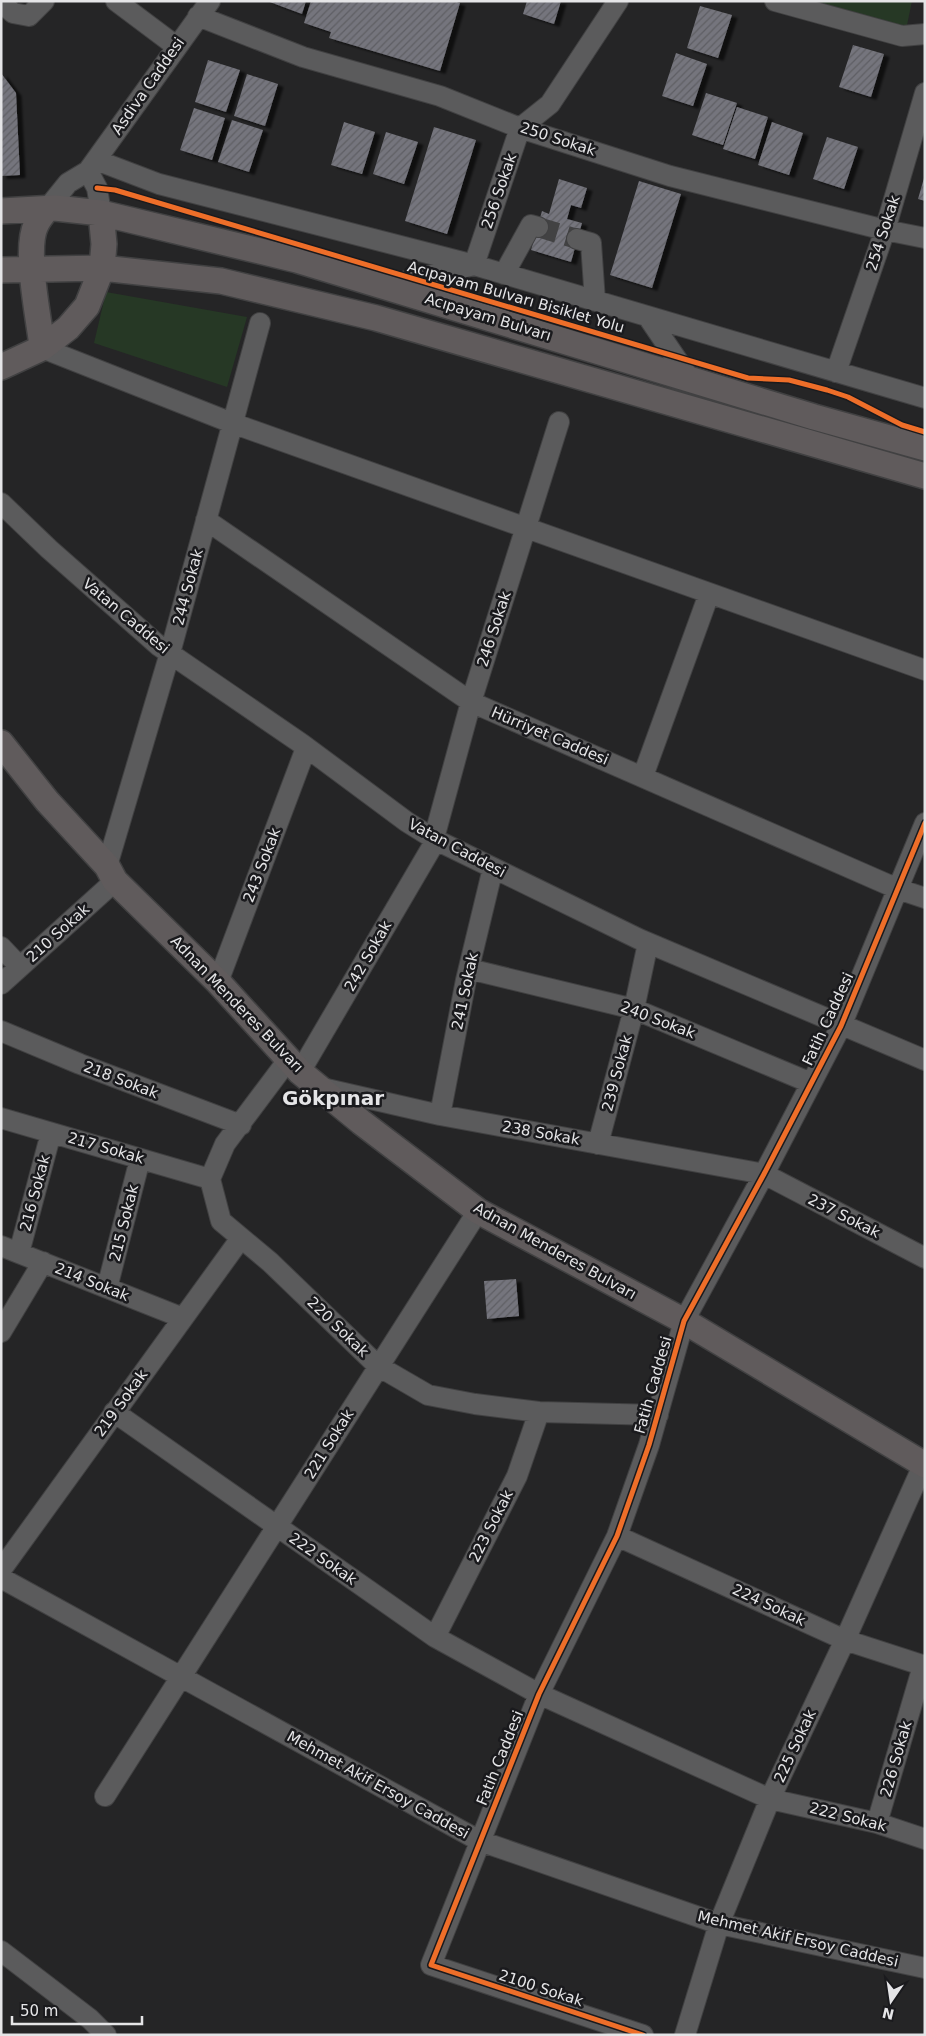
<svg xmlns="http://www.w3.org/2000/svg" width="926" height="2036" viewBox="0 0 926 2036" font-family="'DejaVu Sans',sans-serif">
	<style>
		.green { fill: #263825 }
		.building { fill: url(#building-hatch); filter: url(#shadow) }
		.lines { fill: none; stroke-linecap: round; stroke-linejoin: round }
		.minor-tunnel { stroke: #424243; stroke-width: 20; stroke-dasharray: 20 10; stroke-linecap: butt }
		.minor-casing { stroke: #414142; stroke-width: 22 }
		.major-casing { stroke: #414142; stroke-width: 28 }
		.minor { stroke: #5b5b5c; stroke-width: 20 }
		.major { stroke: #605b5c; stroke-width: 25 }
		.cycleway-casing { stroke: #1a1a1d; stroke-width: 8 }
		.cycleway { stroke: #ee6e29; stroke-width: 5 }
		.labels { text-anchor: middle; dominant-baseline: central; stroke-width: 5; stroke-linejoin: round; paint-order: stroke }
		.street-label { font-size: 15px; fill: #e5e5e7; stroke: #1a1a1d }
		.district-label { font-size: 20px; font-weight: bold; fill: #e5e5e7; stroke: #1a1a1d }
	</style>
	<defs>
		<pattern id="building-hatch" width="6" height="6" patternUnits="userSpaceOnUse" patternTransform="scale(1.25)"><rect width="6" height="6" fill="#75757d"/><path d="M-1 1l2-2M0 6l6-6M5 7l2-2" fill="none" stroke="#5f5f64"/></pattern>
		<filter id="shadow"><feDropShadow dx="5.5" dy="3" stdDeviation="1" flood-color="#0009"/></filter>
	</defs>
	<rect width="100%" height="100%" fill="#252526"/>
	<path class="green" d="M800,1H912L906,30Z
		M106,292L247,317L227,387L94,343Z"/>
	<path class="building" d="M267,1H306L302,14Z
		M311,1H453L460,3L440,71L329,38L331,32L304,23Z
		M527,1H561L554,24L523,14Z
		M700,6L732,15L718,58L687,48Z
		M853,45L884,54L871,97L839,87Z
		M676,53L707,64L693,106L662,96Z
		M208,60L240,70L226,112L195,102Z
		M1,73L16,93L20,175L1,176Z
		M247,74L278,84L265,126L234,116Z
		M706,93L737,103L723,145L692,135Z
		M737,107L768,117L755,159L723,149Z
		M194,108L225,118L212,160L180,150Z
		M232,120L263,130L249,172L218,162Z
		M344,122L375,132L362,174L331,165Z
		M772,122L803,133L789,175L758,165Z
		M434,127L476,140L447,234L405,221Z
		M386,132L418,142L404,184L373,174Z
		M827,137L858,147L844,189L813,179Z
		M924,178L925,179V201L918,199Z
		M559,179L587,188L581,208L571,205L567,219L582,223L571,262L531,250L542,211L549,214Z
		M639,181L681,194L652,288L610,275Z
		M516,1279L519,1316L487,1319L484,1281Z"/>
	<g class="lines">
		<path class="minor-tunnel" d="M538,227L577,239"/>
		<defs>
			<path id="minor" d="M116,1L176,46
				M775,1L902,36L925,34
				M1,2L13,13L29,16L44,1
				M198,16L303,57L440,96L520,128L670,176L885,230L925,238
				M96,160L159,184L474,265L925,398
				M88,171L97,188L101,213
				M47,209L68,183L88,171L210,1
				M577,239L591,243L595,301
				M504,274L531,225L538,227
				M386,286L474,265L520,128L550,104L618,1
				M648,317L690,379
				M42,348L232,423L925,670
				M836,372L885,230L925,93
				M1,503L49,549L159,646L302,744L407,822L436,840L639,939L925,1060
				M206,520L471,702L898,889L925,898
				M643,776L709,594
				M434,838L471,702L559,422
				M107,866L170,653L260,323
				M1,947L20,967
				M469,969L634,1009L811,1083
				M218,982L306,748
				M1,984L115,881
				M1,1031L80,1064L241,1125
				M288,1060L225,1144L210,1179L221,1221L270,1262L378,1366L428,1395L475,1404L539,1412L658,1415
				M300,1072L436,840
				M318,1087L440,1115L764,1174L925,1258
				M440,1115L466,980L493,868
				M1,1118L210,1179
				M598,1144L634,1009L648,943
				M1,1246L183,1318
				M19,1253L51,1133
				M107,1288L140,1159
				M1,1332L43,1262
				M114,1412L435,1637L539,1694L770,1799L877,1823L925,1839
				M617,1536L845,1640L925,1666
				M1,1570L241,1238
				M1,1578L480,1841L719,1924L925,1968
				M435,1637L517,1476L539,1412
				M105,1796L478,1211
				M877,1823L923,1666
				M1,1951L90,2019L106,2035
				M643,2035L431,1965L539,1694L617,1536L649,1445L684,1321L764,1174L841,1026L925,823
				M685,2035L719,1924L770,1799L845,1640L925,1461"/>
			<path id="major" d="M1,211L55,208L101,213L297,260L814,417L925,448
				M1,270L102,268L221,281L376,318L925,476
				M42,346C39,319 24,249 36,225C38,220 43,214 47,209
				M1,367L42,348L68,328L87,306L102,268L104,244L101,213
				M1,743L47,801L107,866L115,881L218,982L300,1072L361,1122L478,1211L684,1321L925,1465"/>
		</defs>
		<use href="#minor" class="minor-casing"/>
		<use href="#major" class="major-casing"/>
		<use href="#minor" class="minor"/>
		<use href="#major" class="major"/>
		<defs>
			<path id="cycleway" d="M97,188L115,190L748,378L789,380L827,390L848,397L902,425L925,432
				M643,2035L431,1965L539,1694L617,1536L649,1445L684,1321L764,1174L841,1026L925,823"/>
		</defs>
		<use href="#cycleway" class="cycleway-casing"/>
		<use href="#cycleway" class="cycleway"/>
	</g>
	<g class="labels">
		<g class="street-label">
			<text transform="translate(148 86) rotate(-55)">Asdiva Caddesi</text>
			<text transform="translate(558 139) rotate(18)">250 Sokak</text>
			<text transform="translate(499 191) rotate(-71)">256 Sokak</text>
			<text transform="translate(883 233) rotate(-72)">254 Sokak</text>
			<text transform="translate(516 297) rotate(16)">Acıpayam Bulvarı Bisiklet Yolu</text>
			<text transform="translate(488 317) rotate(17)">Acıpayam Bulvarı</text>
			<text transform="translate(188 587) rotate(-75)">244 Sokak</text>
			<text transform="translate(126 616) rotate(40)">Vatan Caddesi</text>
			<text transform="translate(494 629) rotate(-72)">246 Sokak</text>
			<text transform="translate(550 736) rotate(23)">Hürriyet Caddesi</text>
			<text transform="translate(457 848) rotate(28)">Vatan Caddesi</text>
			<text transform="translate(262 865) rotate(-69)">243 Sokak</text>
			<text transform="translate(58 933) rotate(-42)">210 Sokak</text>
			<text transform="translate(368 956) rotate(-60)">242 Sokak</text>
			<text transform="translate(465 991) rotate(-78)">241 Sokak</text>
			<text transform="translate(237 1004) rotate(46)">Adnan Menderes Bulvarı</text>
			<text transform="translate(828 1019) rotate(-65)">Fatih Caddesi</text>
			<text transform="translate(658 1020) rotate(21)">240 Sokak</text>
			<text transform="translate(617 1073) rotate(-75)">239 Sokak</text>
			<text transform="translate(121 1080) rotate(21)">218 Sokak</text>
			<text transform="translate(541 1133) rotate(10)">238 Sokak</text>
			<text transform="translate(106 1148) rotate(16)">217 Sokak</text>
			<text transform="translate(35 1193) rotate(-75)">216 Sokak</text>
			<text transform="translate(844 1216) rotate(27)">237 Sokak</text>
			<text transform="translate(124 1223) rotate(-76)">215 Sokak</text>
			<text transform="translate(555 1251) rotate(29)">Adnan Menderes Bulvarı</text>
			<text transform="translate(92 1282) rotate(22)">214 Sokak</text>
			<text transform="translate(338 1327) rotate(44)">220 Sokak</text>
			<text transform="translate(653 1385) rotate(-74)">Fatih Caddesi</text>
			<text transform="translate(121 1403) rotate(-54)">219 Sokak</text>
			<text transform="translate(329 1444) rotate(-58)">221 Sokak</text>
			<text transform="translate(491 1526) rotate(-63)">223 Sokak</text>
			<text transform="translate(323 1559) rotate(35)">222 Sokak</text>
			<text transform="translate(769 1605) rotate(25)">224 Sokak</text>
			<text transform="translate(795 1746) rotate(-65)">225 Sokak</text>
			<text transform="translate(500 1758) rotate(-68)">Fatih Caddesi</text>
			<text transform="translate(896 1759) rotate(-74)">226 Sokak</text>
			<text transform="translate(378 1785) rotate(29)">Mehmet Akif Ersoy Caddesi</text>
			<text transform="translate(848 1817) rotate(14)">222 Sokak</text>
			<text transform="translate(798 1939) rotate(13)">Mehmet Akif Ersoy Caddesi</text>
			<text transform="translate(541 1988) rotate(18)">2100 Sokak</text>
		</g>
		<g class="district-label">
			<text x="333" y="1098">Gökpınar</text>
		</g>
	</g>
	<rect width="926" height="2036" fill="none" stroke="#e5e5e7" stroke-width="5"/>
	<g transform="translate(891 2001) rotate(193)" stroke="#1a1a1d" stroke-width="4" paint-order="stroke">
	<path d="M0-4L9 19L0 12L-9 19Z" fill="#e5e5e7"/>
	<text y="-8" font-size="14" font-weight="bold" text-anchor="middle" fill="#e5e5e7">N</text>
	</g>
	<path d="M12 2016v8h130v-8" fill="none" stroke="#e5e5e7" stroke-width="2.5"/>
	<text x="20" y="2016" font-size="15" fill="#e5e5e7" stroke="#1a1a1d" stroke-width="4" paint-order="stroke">50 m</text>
</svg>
